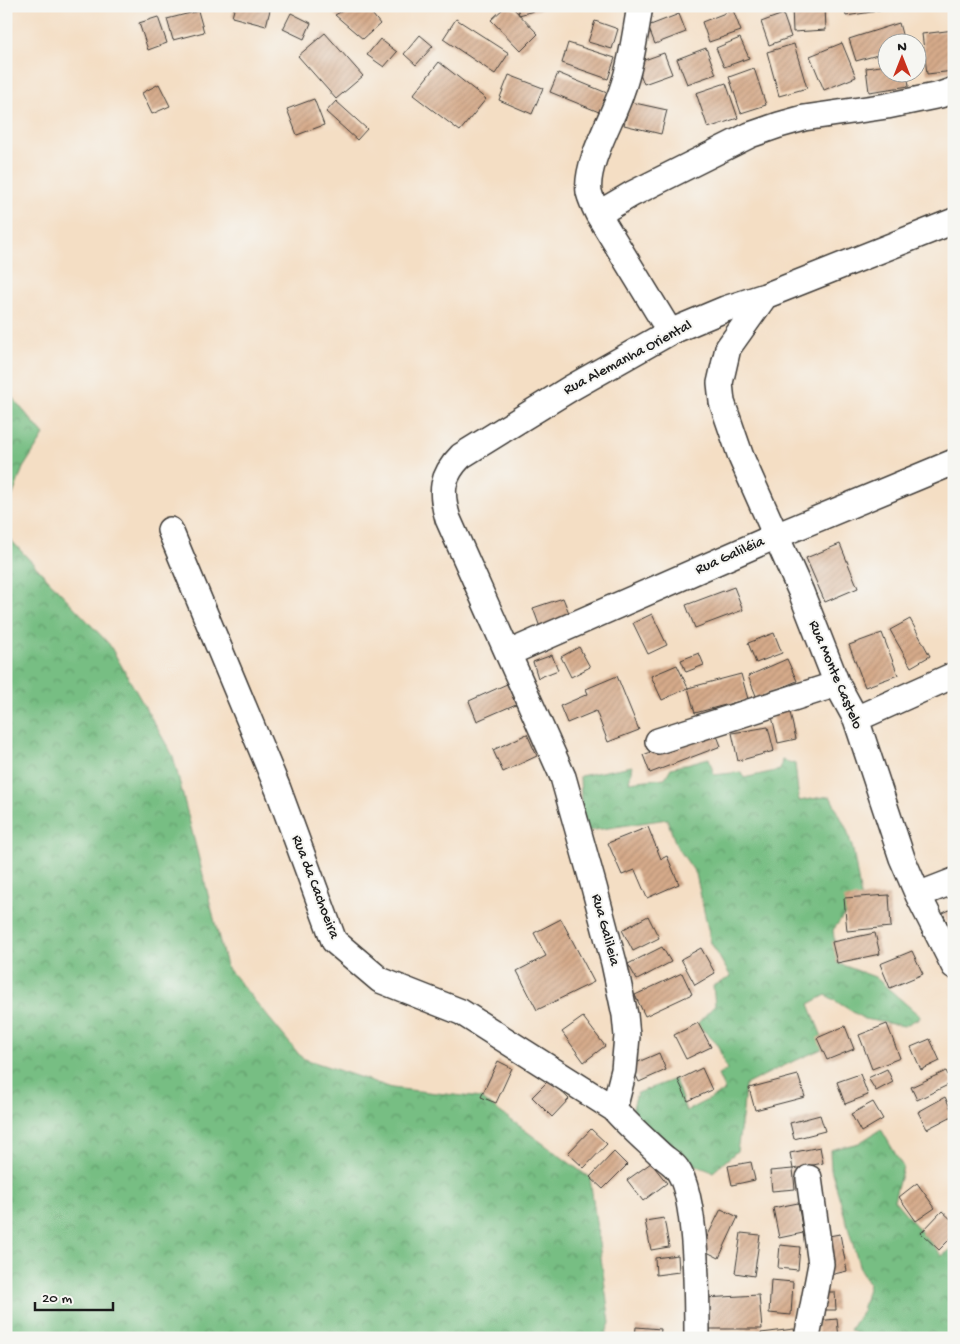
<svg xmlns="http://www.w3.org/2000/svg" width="960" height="1344" viewBox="0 0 960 1344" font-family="'Gochi Hand',sans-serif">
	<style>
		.forest { fill: url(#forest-crowns); stroke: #4a6d50 }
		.building { fill: url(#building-hatch) }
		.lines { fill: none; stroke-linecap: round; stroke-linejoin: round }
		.minor-casing { stroke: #3c3935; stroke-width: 28 }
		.minor { stroke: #fff; stroke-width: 25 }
		.labels { text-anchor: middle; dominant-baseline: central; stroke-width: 4; stroke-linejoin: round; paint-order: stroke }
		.street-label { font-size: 15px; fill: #1c1c1c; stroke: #f6f6f2 }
	</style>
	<defs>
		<pattern id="forest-crowns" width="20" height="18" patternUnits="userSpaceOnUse" patternTransform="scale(1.25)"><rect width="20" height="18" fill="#77be83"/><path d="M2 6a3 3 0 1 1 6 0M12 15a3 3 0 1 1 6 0" fill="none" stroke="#619a6a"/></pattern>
		<pattern id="building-hatch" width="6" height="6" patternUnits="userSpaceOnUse" patternTransform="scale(1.25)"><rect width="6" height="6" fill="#d5aa8a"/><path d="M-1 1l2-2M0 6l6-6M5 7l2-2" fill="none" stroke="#b69276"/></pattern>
	</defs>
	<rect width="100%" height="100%" fill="#f6f6f2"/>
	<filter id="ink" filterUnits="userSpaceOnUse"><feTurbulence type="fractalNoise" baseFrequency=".02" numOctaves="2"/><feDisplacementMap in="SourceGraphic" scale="10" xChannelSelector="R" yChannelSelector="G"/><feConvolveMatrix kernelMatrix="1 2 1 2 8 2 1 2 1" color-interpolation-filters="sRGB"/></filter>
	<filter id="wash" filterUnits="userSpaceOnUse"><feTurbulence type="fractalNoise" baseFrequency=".0096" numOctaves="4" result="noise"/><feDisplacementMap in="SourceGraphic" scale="20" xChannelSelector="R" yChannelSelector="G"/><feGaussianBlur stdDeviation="1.12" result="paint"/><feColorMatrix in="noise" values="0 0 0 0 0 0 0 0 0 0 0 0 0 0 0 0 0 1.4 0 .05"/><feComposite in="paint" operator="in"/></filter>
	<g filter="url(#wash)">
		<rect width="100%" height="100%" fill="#f4dec4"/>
		<path class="forest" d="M6,390L44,435L23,468L6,513Z
			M6,535L109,644L173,756L226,966L302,1058L392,1088L481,1098L590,1178L610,1323L604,1338H6Z
			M709,758L714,775L741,772L744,778L780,770L782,760L795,764L799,801L830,796L847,830L853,850L861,897L846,913L833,930L837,963L875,977L921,1017L904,1026L864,1019L826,995L809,1004L826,1047L781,1067L745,1085L743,1111L737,1151L713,1172L682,1160L630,1118L637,1093L675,1079L686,1111L725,1091L718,1075L727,1070L717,1044L697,1024L715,1005L713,986L731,977L711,943L696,874L676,845L667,819L582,832L580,776L632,766L629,782L665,778L671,768Z
			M881,1129L903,1167L894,1200L942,1256L954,1247V1338H863L850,1330L862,1311L869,1284L861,1272L831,1169L830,1150L859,1143Z"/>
		<g id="blocks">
			<path class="building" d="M235,6H271L266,26L232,17Z
				M351,6H366L380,24L363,39L335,15Z
				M506,6H511L538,34L521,51L491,20Z
				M517,6H548V7L519,15Z
				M792,6H825L826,30L793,32Z
				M844,6H883L884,10L846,16Z
				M733,10L741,31L709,42L702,22Z
				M198,11L204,32L173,40L167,19Z
				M291,13L311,23L304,39L283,29Z
				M679,14L686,32L655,44L648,26Z
				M783,14L791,37L769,45L761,22Z
				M158,17L167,43L148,50L139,23Z
				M456,19L509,53L495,74L443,39Z
				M595,21L618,29L612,49L588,42Z
				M899,23L904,42H888V52L856,61L849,39Z
				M954,30V71L927,74L922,34Z
				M325,33L363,76L336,99L298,56Z
				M420,35L433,46L416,65L404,54Z
				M740,38L749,58L724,67L716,48Z
				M380,39L397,52L384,67L367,55Z
				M568,43L615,58L608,79L562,63Z
				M842,43L856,77L824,90L810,56Z
				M794,44L807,88L779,96L767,52Z
				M706,48L716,74L687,84L677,59Z
				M664,53L672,74L644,84L636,63Z
				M439,62L486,99L460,131L413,95Z
				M888,65V72H907L909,86L869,92L866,68Z
				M754,68L766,105L741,113L729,77Z
				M558,73L607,93L599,112L550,92Z
				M509,75L543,88L532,114L499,100Z
				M726,83L738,118L708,128L696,93Z
				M159,84L170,106L152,114L142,93Z
				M314,99L324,125L297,135L287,109Z
				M336,101L367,129L357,140L326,112Z
				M630,102L667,110L661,134L624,125Z
				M840,544L858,588L825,602L806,558Z
				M734,587L743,610L695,628L686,605Z
				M563,598L571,618L541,630L533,608Z
				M652,614L667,645L648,654L633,623Z
				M910,619L930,656L911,667L890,630Z
				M774,633L782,653L756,663L748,643Z
				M882,633L898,675L865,687L849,645Z
				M579,647L590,667L571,677L561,657Z
				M699,653L704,665L686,672L681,660Z
				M552,655L558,670L538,678L533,662Z
				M787,659L797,681L757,698L748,676Z
				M677,665L688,688L741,674L748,699L695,713L688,688L662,700L651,676Z
				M617,676L639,730L608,742L596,711L567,723L560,706L588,694L586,689Z
				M507,684L516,704L477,721L469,701Z
				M789,708L796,739L778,743L771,712Z
				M768,727L774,751L738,761L732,733Z
				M714,728L721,746L650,773L643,755Z
				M527,734L537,756L503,772L493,750Z
				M648,827L661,859L667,856L679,884L647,898L635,870L622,875L608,843Z
				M889,895L891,927L847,931L844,898Z
				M954,908V938L943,913Z
				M648,916L659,938L633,951L622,930Z
				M561,919L594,982L537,1010L517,971L546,956L534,933Z
				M875,933L880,954L837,963L832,942Z
				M662,947L671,962L637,980L628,964Z
				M701,948L715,973L695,985L681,959Z
				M912,951L923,974L890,988L880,964Z
				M682,973L692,994L645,1016L635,995Z
				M583,1017L605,1046L584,1062L562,1032Z
				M698,1023L711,1047L686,1059L674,1035Z
				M887,1024L900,1058L872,1069L859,1035Z
				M845,1026L854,1049L827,1060L817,1038Z
				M930,1039L940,1061L921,1070L911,1047Z
				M659,1053L666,1070L639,1082L631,1065Z
				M498,1061L512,1068L496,1103L481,1097Z
				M702,1068L712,1090L688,1101L678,1080Z
				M887,1069L893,1082L876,1091L868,1078Z
				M946,1071L952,1083L917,1100L911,1087Z
				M860,1074L868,1095L845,1104L837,1082Z
				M798,1075L805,1097L755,1110L749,1088Z
				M549,1080L569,1099L552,1117L532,1097Z
				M945,1097L954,1115L927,1129L918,1112Z
				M873,1102L883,1119L861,1132L851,1114Z
				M820,1115L825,1131L794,1139L790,1123Z
				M591,1129L607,1144L584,1168L568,1153Z
				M820,1147L823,1163L793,1169L795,1189L772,1191L770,1171L793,1169L790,1153Z
				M614,1152L627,1165L603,1189L590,1177Z
				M751,1162L755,1180L732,1185L728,1166Z
				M651,1163L667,1183L643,1201L627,1180Z
				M917,1183L935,1208L916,1221L899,1197Z
				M798,1203L803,1233L779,1238L773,1208Z
				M721,1209L738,1217L719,1258L701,1249Z
				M942,1211L954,1222V1235L939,1250L921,1233Z
				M664,1218L669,1247L651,1250L645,1221Z
				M741,1233L760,1235L754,1276L735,1273Z
				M840,1234L847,1271L830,1275L823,1237Z
				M780,1245L800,1247L798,1270L778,1268Z
				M678,1255L679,1272L656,1275L655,1258Z
				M771,1280L793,1282L791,1315L769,1313Z
				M822,1292H835L836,1310H823Z
				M759,1295L762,1329H710L704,1298Z
				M837,1319L839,1338H819L817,1321Z
				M636,1327L661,1329L660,1338H635Z
				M794,1329L796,1338H761V1333Z"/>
		</g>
	</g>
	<g filter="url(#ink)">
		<use href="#blocks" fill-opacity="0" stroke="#3c3935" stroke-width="1"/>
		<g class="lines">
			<defs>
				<path id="minor" d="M640,6C635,35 631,66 621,93C612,120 585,164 589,192C591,200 594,206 598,214L670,332
					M598,214L632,194L750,135L779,125L804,118L887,106L940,95L954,90
					M765,296L728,348L720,383L722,402L741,457L801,592L837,684L856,719L902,858L918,895L954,966
					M170,530L278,789L334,941L380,980L461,1012L614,1109
					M509,653L776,536L954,462
					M856,719L954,675
					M658,741L837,684
					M918,895L954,881
					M697,1338C697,1303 697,1195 677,1169C673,1163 665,1159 660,1154C644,1139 628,1125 614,1109L624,1070L627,1036L625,1015L614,963L594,887L563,777L448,519C440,492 441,476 461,456L571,388L670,332L725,309L765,296L954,221
					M807,1338L821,1264L809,1178"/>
			</defs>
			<use href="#minor" class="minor-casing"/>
			<use href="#minor" class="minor"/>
		</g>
	</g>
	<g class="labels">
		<g class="street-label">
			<text transform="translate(628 358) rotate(-28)">Rua Alemanha Oriental</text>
			<text transform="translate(730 556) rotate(-24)">Rua Galiléia</text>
			<text transform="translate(835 675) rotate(67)">Rua Monte Castelo</text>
			<text transform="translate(315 887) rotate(69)">Rua da Cachoeira</text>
			<text transform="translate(605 930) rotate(75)">Rua Galileia</text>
		</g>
	</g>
	<rect width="960" height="1344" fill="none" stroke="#f6f6f2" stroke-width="25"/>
	<g transform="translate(902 58)"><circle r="24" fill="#f6f6f2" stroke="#9f9f9c"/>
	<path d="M0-4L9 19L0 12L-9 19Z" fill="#c8321e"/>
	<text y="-8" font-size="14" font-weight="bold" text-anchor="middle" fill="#1c1c1c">N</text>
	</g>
	<path d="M35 1302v8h78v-8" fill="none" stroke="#1c1c1c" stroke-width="2.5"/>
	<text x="42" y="1302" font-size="15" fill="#1c1c1c" stroke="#f6f6f2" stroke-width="4" paint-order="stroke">20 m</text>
</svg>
